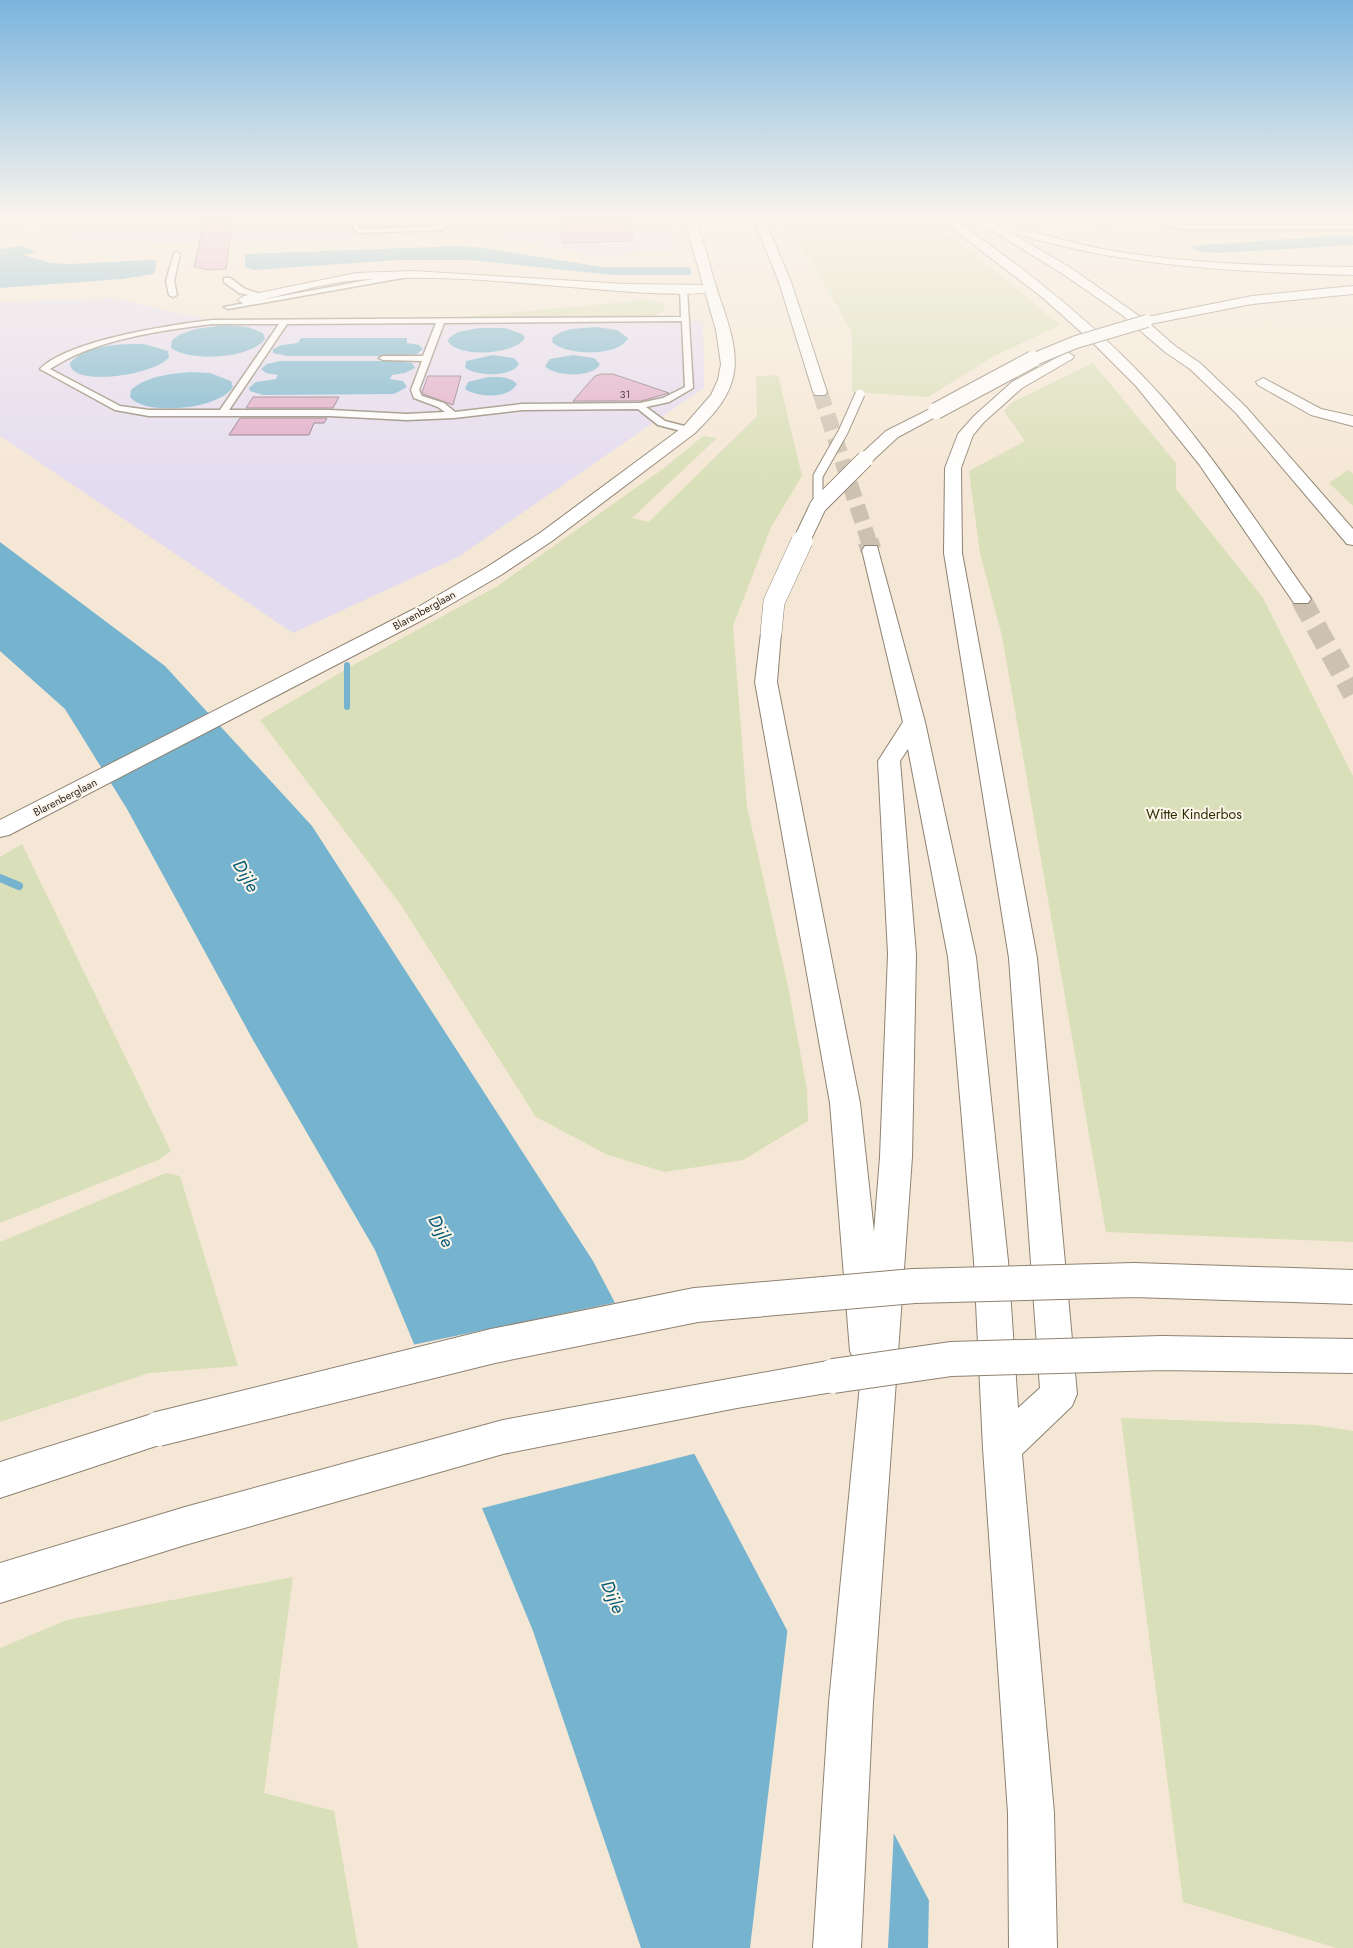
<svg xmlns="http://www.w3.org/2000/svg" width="1353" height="1948" viewBox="0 0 1353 1948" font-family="Jost,sans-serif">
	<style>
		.industrial { fill: #e3dbf0 }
		.green { fill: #d9dfb8 }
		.water { fill: #76b3ce }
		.pier { fill: #f5e7d5 }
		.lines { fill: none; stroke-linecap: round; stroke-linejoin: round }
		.stream-far1 { stroke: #76b3ce; stroke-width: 6 }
		.stream { stroke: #76b3ce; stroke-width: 8 }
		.building { fill: #e0abc9; stroke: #85727d }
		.highway-tunnel-far1 { stroke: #cdc1b1; stroke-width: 16; stroke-dasharray: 16 8; stroke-linecap: butt }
		.highway-tunnel { stroke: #cdc1b1; stroke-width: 21; stroke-dasharray: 21 10; stroke-linecap: butt }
		.lane-casing { stroke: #8e8272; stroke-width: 3 }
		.street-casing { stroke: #8e8272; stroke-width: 2 }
		.secondary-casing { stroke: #8e8272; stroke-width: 2 }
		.primary-casing { stroke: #8e8272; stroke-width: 2 }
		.highway-casing { stroke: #8e8272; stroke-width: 2 }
		.lane { fill: #fff; fill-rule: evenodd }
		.street { fill: #fff; fill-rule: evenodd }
		.secondary { fill: #fff; fill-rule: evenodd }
		.primary { fill: #fff; fill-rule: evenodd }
		.highway { fill: #fff; fill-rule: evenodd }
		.lane-bridge-casing { stroke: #8e8272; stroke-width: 11; stroke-linecap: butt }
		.primary-bridge-casing { stroke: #8e8272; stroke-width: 36; stroke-linecap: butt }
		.highway-bridge-far3-casing { stroke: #8e8272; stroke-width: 14; stroke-linecap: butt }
		.highway-bridge-far2-casing { stroke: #8e8272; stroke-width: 18; stroke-linecap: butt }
		.highway-bridge-far1-casing { stroke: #8e8272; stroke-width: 22; stroke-linecap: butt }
		.highway-bridge-casing { stroke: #8e8272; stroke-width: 36; stroke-linecap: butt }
		.lane-bridge { stroke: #fff; stroke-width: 9 }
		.primary-bridge { stroke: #fff; stroke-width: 34 }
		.highway-bridge-far3 { stroke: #fff; stroke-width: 12 }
		.highway-bridge-far2 { stroke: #fff; stroke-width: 16 }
		.highway-bridge-far1 { stroke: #fff; stroke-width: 21 }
		.highway-bridge { stroke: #fff; stroke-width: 34 }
		.labels { text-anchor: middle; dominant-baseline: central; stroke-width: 4; stroke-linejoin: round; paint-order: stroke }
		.number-label { font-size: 11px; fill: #5a494c }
		.far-street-label { font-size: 11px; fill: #2d2822; stroke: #fdf5ea }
		.park-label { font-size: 14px; fill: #2a2e02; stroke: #fdf5ea }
		.near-water-label { font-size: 18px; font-style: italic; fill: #065c76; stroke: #fdf5ea }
	</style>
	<rect width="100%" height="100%" fill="#f5e7d5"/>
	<path class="industrial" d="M0,218H670L679,251L588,255L488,235L96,246L34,227L0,230Z
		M1136,218H1353V232H1185Z
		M113,298L211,320L703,321L704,388L458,557L293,633L0,436V302Z"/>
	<path class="green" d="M781,218H923L956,239L1060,325L996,355L928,397L852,392V332L807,255Z
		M646,300L663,303L665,304L663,311L651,317L632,318L440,319Z
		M1093,363L1176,463V489L1263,598L1353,776V1242L1106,1232L1002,636L980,553L969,471L1025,441L1004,411L1011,403Z
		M778,375L802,476L771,527L733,626L747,807L788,986L807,1090L808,1121L743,1160L665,1172L608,1155L536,1117L401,905L260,720L355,664L496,587L664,468L703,436L717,438L632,518L649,522L757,416L756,376Z
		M1348,470L1353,474V506L1329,483Z
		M22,844L171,1151L158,1160L0,1223V857Z
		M166,1173L180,1176L238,1366L149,1373L0,1422V1242Z
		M1121,1418L1315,1425L1353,1431V1948H1337L1183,1902Z
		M293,1577L264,1793L334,1811L358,1948H0V1648L67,1620Z"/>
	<path class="water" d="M1331,236H1353V245L1217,253L1200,252L1189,246Z
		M23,246L37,252L23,255L51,263L71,264L149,260L157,261L154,274L123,279L0,288V249Z
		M458,246L484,248L602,267H690L691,275H613L470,260H397L254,270L245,267V254Z
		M224,325L248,327L263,333L265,339C251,359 190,362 171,348L172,340L181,334L196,329Z
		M596,327L617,330L628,338C619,357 566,356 552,342L553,337L561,332L571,329Z
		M479,328H505L522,334L525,338C514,355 461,358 448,342L449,338L458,332Z
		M301,338H407V343L419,345L423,349L417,354L401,356H287L273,353V349L282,345L298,343Z
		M144,344L168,351L169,357C157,375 70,388 70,363C87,344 120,344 144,344Z
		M493,355L514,358L519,364C511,378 477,376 465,368L466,361Z
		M573,355L594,358L600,364C594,378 554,377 545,366L550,359Z
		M280,361H399L412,363L415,368L405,373L392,375L390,379L403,381L407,387L394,394L263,395L250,391L249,388L256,382L276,379L278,375L266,373L261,369L267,364Z
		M190,372L210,373L231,381L233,387C220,409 146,417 130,397L131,390C147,376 169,374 190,372Z
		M488,377C498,377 510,376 517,384C508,400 477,397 465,389L468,382Z
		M0,542L165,666L312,826L593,1261L954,1948H641L533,1631L375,1250L253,1040L127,809L65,709L0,651Z"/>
	<path class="pier" d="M618,1302L697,1453L479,1509L412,1345Z
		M788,1626L894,1829L888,1948H750Z
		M929,1897L956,1947V1948H928Z"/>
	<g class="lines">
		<path class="stream-far1" d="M347,665V707"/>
		<path class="stream" d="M0,878L19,886"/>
	</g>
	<path class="building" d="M205,218H233L226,269L209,270L194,267Z
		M559,218H627L633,241L563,243Z
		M602,374H613L669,393L641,401H573L595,376Z
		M428,376H461L453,405L423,394L422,392Z
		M253,397H339L333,408H246Z
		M240,418H327L324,423H314L309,435H229Z"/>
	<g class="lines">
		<path class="highway-tunnel-far1" d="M820,392L869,542"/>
		<path class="highway-tunnel" d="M868,541L871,550
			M1301,599L1353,694"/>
		<defs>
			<path id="lane" d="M351,218H357L359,228L363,229L439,226L442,218H448L445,228L442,230L362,233L354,230Z
				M1080,218H1090L1111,226L1106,227Z
				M1144,218H1155L1179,225H1353V229H1179Z
				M177,252L180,254L174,281L177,295L173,297L169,295L166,281L174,254Z
				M405,273L408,277L228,309L224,307Z
				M224,278H230L245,289L267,296L263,298L239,293L224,282Z
				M680,287L687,289L693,388L669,402L646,407L665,421L692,428V432L689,433L658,425L638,409L522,410L454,418L407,420L330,416H149L115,410L40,369C69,340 170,325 212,320L681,317ZM682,321L685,387L663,398L640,403L522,404L455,412L444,403L422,396L419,390L444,323ZM436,323L423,356H383L379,358L383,360L422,361L411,390L414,398L438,407L445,412L407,414L330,410H229L287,324ZM212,324H279L220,410H149L120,406L50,369C96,339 158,331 212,324Z"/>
			<path id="street" d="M413,271L625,284L710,285L716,289C709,298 635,292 619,291C537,285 453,274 370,279C327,281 286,295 244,304L238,300L244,296L356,273Z
				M1263,378L1321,409L1353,416V426L1311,415L1258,385L1256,382Z"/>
			<path id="secondary" d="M684,218H695C703,238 708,259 714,280C723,311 742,349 732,381C726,402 710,418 695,433L552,541L501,575L432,615L9,835L0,837V820L418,607L487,567L540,533L683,427L711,395L718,380L721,364L716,330Z"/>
			<path id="primary" d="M158,1412L171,1417L177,1429L171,1441L0,1498V1462Z"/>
			<path id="highway" d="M753,218H764L791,282L827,392L825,395H815L813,392L779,282Z
				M939,218H952C1030,272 1107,333 1170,406C1221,467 1265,534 1311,599L1308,603H1294L1199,464L1136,386L1091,341L1043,298Z
				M972,218H985L1071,268L1142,318L1252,296L1353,286V294L1252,304L1150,324L1175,346L1200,363L1246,407L1353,529V545L1347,544L1236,413L1190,369L1165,352L1122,315L1063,274Z
				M1021,229C1048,235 1075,244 1102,249C1185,264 1269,266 1353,267V275C1239,272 1127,267 1017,234V230Z
				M1067,352L1074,356L1072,359L1022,388L984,422L973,435L961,468L962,553L1037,958L1077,1394L1072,1406L1022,1454L1054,1813L1057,1948H1009L1008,1813L983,1448L974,1261L948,957L908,749L900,761L916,954L912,1157L873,1702L861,1948H813L829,1702L862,1364L855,1362L850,1351L830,1103L755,682L761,633L764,629L771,627L778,629L781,633L777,682L860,1103L874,1232L880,1157L888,954L878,761L903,722L862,550L865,546H877L925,722L976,957L1008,1261L1018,1408L1040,1388L1009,958L944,553L945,468L958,434L974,416L1012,382Z
				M936,406L944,411L941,414L898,437L871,462H859L857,459L859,456L886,431Z
				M833,1360L846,1365L851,1376L846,1387L833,1392L737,1408L503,1454L185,1545L0,1603V1563L185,1507L503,1420Z"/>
		</defs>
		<use href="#lane" class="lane-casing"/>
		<use href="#street" class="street-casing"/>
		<use href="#secondary" class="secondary-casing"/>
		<use href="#primary" class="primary-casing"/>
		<use href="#highway" class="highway-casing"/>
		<use href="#lane" class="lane"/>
		<use href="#street" class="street"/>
		<use href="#secondary" class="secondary"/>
		<use href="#primary" class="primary"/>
		<use href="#highway" class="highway"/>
		<defs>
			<path id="lane-bridge" d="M818,506V476L843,432L860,394"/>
			<path id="primary-bridge" d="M158,1429L493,1346L696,1305L914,1286L1134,1280L1353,1287"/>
			<path id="highway-bridge-far3" d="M1030,361L1076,342L1147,321"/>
			<path id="highway-bridge-far2" d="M936,411L1033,359
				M801,542L818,506L865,459"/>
			<path id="highway-bridge-far1" d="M771,633L774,602L802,541"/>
			<path id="highway-bridge" d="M833,1376L951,1359L1162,1353L1353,1356"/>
		</defs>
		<use href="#lane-bridge" class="lane-bridge-casing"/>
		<use href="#primary-bridge" class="primary-bridge-casing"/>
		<use href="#highway-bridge-far3" class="highway-bridge-far3-casing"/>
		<use href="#highway-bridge-far2" class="highway-bridge-far2-casing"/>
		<use href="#highway-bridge-far1" class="highway-bridge-far1-casing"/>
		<use href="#highway-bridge" class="highway-bridge-casing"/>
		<use href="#lane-bridge" class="lane-bridge"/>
		<use href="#primary-bridge" class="primary-bridge"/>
		<use href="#highway-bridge-far3" class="highway-bridge-far3"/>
		<use href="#highway-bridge-far2" class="highway-bridge-far2"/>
		<use href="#highway-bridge-far1" class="highway-bridge-far1"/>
		<use href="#highway-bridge" class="highway-bridge"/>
	</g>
	<linearGradient id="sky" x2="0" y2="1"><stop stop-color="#7ab4de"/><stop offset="0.44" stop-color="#faf4ec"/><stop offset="1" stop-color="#faf4ec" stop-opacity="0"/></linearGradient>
	<rect width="1353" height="491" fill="url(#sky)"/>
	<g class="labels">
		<g class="number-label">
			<text x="625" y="394">31</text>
		</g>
		<g class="far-street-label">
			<text transform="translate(424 610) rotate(-29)">Blarenberglaan</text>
			<text transform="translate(65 797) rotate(-27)">Blarenberglaan</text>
		</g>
		<g class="park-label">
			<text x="1194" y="814">Witte Kinderbos</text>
		</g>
		<g class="near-water-label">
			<text transform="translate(246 876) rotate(60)">Dijle</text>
			<text transform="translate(441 1231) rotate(62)">Dijle</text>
			<text transform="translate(613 1597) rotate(67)">Dijle</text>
		</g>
	</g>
</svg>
